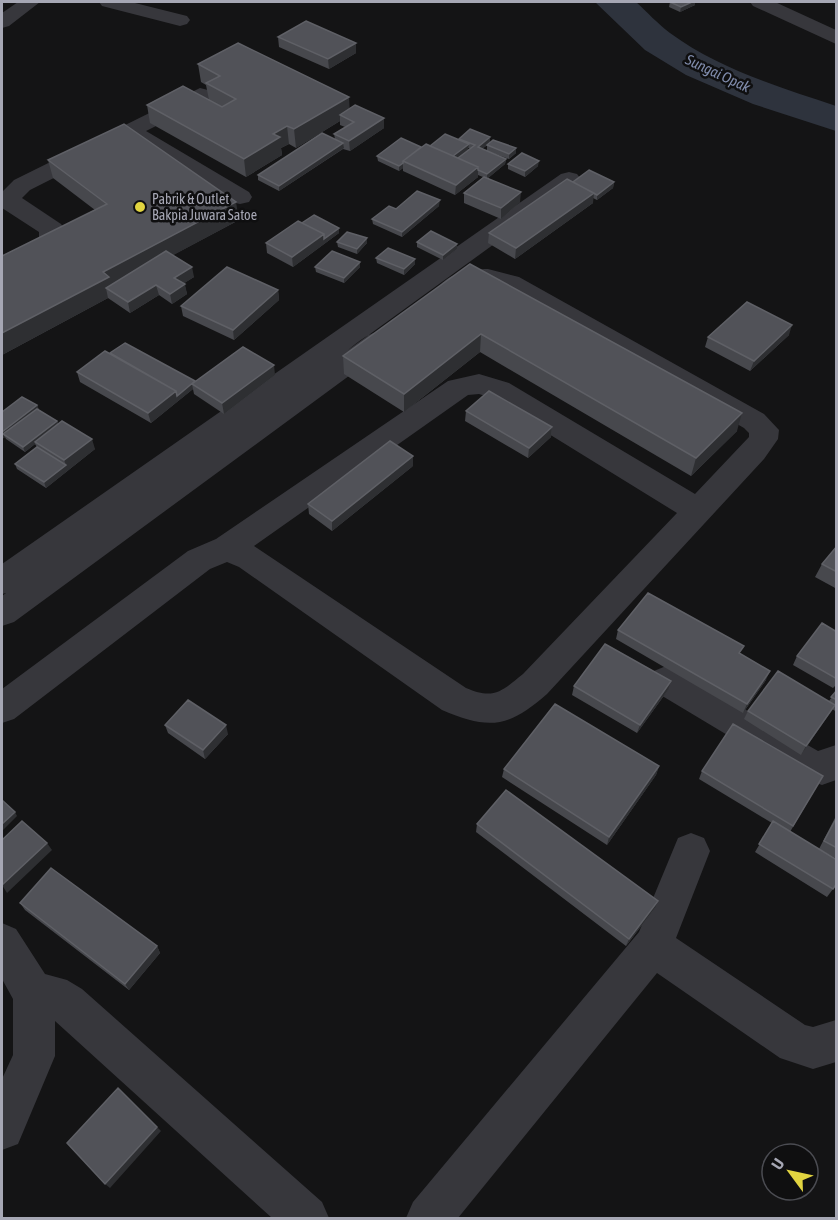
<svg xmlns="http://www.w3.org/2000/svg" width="838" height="1220" viewBox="0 0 838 1220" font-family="'Asap Condensed',sans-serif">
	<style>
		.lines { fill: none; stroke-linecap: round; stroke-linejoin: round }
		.river { fill: #2e333d; fill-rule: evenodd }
		.minor { fill: #37373c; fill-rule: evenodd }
		.wall { fill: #47484d; fill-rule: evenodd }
		.shaded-wall { fill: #2e2f32 }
		.building { fill: #515258; stroke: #5f6066; stroke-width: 1.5 }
		.poi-dot { fill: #e1d440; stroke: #0f0f10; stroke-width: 2 }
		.labels { text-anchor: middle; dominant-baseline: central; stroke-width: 5; stroke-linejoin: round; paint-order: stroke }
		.far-poi-label { font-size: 14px; fill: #a6a7b4; stroke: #0f0f10; text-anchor: start }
		.far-water-label { font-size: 15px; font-style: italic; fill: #808cac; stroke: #0f0f10 }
	</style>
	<rect width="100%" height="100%" fill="#141415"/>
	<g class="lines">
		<path class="river" d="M595,2H636C647,12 658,24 670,33C719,69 779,87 836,106V131L753,104L686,75L645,50Z"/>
		<path class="minor" d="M18,2H40L9,26L2,28V13Z
			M99,2H131L187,16L190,20L187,24L180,26L102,6Z
			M750,2H775L836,30V44L753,6Z
			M200,88L208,90L211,95L208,100L146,131L249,192L252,197L249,202L240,204L231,202L129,140L30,190L22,198L61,224L64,229V244L47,262L2,282V264L29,250L39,242V232L2,208V192L14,180Z
			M569,172L577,174L581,179L577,184L348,350C362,339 373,328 391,333L395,339L391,345L14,622L2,626V596L6,593L2,594V564L561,174Z
			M488,269L519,277L764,414L779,430L778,439L764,459L547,694C508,728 489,730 442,710L239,567L227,562L210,569L14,719L2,723V689L188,551L216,539L448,381L479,374L509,383L695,494L749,437V433L744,428L501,289C476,280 465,299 443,293L439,287C448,273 472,269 488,269ZM479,394L489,397L677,513L523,674C502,691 494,700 466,688L254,546L468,395Z
			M666,666L678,671L818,751L836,745V780L822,785L794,775L654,691L649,681L654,671Z
			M691,833L704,838L710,851L676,938L805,1025L813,1027L836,1020V1062L813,1069L780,1058L657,973L458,1218H406L413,1202L639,932L678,838Z
			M2,923L16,929L45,974L67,980L82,989L322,1202L329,1218H272L55,1021V1056L18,1144L2,1150V1079L13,1055V999L2,979Z"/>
	</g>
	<path class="wall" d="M670,2L695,5L680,12L669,7Z
		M278,37L356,53L329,69L279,47Z
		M198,64L349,109L384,128L350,151L343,149L279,191L258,180V175L335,139L334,134L345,127L340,125V121L296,148L289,144L281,148L282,155L246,177L150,123L147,105L209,100L206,85L201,82Z
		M459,139L490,143L482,149L506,159L505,164L488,178L520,202L501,219L464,203V193L483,177L478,175V177L455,195L403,171V168L399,171L378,161L377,156L459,140ZM468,148H470L458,158Z
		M487,145L516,148V153L509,159L487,151Z
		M48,160L239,220L173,255L194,277L184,283L187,294L172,304L159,295L130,313L108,298L2,355V256L95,210L53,178Z
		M508,164L538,166L525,177L508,169Z
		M573,182H614L613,188L597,200L593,198V203L515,259L488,243L489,233Z
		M439,206L402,237L373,224L372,219L396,209Z
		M302,223L339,233L293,267L267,253L266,243Z
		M337,242L367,243L357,254L338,247Z
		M417,242L457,249L443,260L417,247Z
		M376,258L415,259V264L404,275L377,263Z
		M470,264L737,431L691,476L480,352L404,412L344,374L343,356Z
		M315,267H360L344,283L316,272Z
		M278,290L279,300L234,340L183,316L181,306Z
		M789,335L750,371L705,347L708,337Z
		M110,353L195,381L275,375L224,414L194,394L193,389L151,423L80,382L77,372Z
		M37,405L39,410L57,421L58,424L95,449L46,488L17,469L15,464L37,447L35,444L25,452L6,439L5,437L2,439V412Z
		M466,411L552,427L551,437L528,458L465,421Z
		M413,466L332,531L309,514L308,504Z
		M837,546V589L815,577L822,564Z
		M618,630L741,654L766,680L743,713L616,639Z
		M837,632V684L833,688L793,665L797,656Z
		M574,686L668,690L637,733L572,695Z
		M837,690V712L832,709L801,755L744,719L748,711L829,701Z
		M165,725L228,734L205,759L168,733Z
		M659,766L656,775L607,845L502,777L504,769Z
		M702,771L823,776L790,832L833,889L827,897L755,852L772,823L699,779Z
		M837,814V859L819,849Z
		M477,824L655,908L626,946L476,832Z
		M20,903L157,946L160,953L129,990L25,910Z"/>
	<path class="shaded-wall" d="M692,2H695V5L680,12L681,7Z
		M356,43V53L329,69L328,59Z
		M349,97L350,115H340V121L296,148L294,129Z
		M384,118V128L350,151L349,141Z
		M287,126L289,144L281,148L282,155L246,177L244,159L273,134Z
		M490,137V143L478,152V147Z
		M343,143L344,148L279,191V186Z
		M469,144L468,150L449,164V159Z
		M516,148V153L509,159V154Z
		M506,159L505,164L487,179V174Z
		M539,161L538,166L525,177V171Z
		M403,163V168L399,171V166Z
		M478,167V177L455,195L456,185Z
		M614,182L613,188L597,200V195Z
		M521,192L520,202L501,219V208Z
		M594,193L593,203L515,259L516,248Z
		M440,200L439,206L402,237V232Z
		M236,202L239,220L108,290L106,288L108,298L2,355V333L103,272Z
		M339,228V233L293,267L292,257L324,234Z
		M367,238V243L357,254V249Z
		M457,244V249L443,260V255Z
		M415,259V264L404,275V269Z
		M360,262V267L344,283V278Z
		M192,267L194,277L177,288L174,278Z
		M185,284L187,294L172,304L170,294Z
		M156,285L159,295L130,313L128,302Z
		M278,290L279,300L234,340L233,330Z
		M792,325L789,335L750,371L754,361Z
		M481,334L480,352L404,412V394Z
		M274,365L275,375L224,414L222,403Z
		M192,384L193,389L151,423L148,413L176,391Z
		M37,405L39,410L3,434L5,437L2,439V432Z
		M742,413L737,431L691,476L696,458Z
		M57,421L59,426L35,442V444L25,452L23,447Z
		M552,427L551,437L528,458L529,448Z
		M92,439L95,449L46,488L44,482L66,465L64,460Z
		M413,456V466L332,531V521Z
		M770,671L766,680L743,713L747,704Z
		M671,681L668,690L637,733L640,725Z
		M835,705L830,713L801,755L806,746Z
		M226,725L228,734L205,759L203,750Z
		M659,766L656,775L607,845L609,837Z
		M15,812L17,816L2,831V824Z
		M47,843L52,850L7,893L2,885Z
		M658,901L655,908L626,946L629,939Z
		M157,946L160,953L129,990L125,984Z
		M157,1127L161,1131L110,1188L105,1184Z"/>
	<path class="building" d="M670,2H692L681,7Z
		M306,21L356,43L328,59L278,37Z
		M238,43L349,97L294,129L287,126L273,134L280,137L244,159L147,105L183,86L222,107L236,99L206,83L220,76L198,64Z
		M355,105L384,118L349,141L334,134L354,122L340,115Z
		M124,124L236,202L103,272L109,277L2,333V256L107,204L48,160Z
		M470,129L490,137L478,147L506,159L487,174L478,170V167L458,158L475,145L459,139Z
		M322,133L343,143L279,186L258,175Z
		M445,134L469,144L453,156L430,146Z
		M401,138L421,147L403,161V163L399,166L377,156Z
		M493,140L516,148L509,154L487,145Z
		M426,144L478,167L456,185L403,161Z
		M522,153L539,161L525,171L508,164Z
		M589,170L614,182L597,195L573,182Z
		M484,177L521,192L501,208L464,193Z
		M567,179L594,193L516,248L489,233Z
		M417,191L440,200L402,232L372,219L389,206L396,209Z
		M314,215L339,228L324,239V234L302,223Z
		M298,221L324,234L292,257L266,243Z
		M431,231L457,244L443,255L417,242Z
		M347,232L367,238L357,249L337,242Z
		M388,248L415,259L404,269L376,258Z
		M166,251L192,267L174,278L185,284L170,294L156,285L128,302L106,288Z
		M332,251L360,262L344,278L315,267Z
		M470,264L742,413L696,458L481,334L404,394L343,356Z
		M227,267L278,290L233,330L181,306Z
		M747,302L792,325L754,361L708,337Z
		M125,343L195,381L177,396L176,391L110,353Z
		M243,347L274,365L222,403L192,384Z
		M105,351L176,391L148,413L77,372Z
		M489,391L552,427L529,448L466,411Z
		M22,397L37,405L2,432V412Z
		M37,409L57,421L23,447L3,434Z
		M62,421L92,439L64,460L35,442Z
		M390,441L413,456L332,521L308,504Z
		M37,447L66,465L44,482L15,464Z
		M837,546V572L822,564Z
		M648,593L744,646L739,653L770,671L747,704L618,630Z
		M822,623L837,632V679L797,656Z
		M605,644L671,681L640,725L574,686Z
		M778,671L835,705L806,746L748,711Z
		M837,690V700L831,697Z
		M188,700L226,725L203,750L165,725Z
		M555,704L659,766L609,837L504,769Z
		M733,724L823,776L793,826L702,771Z
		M506,790L658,901L629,939L477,824Z
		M2,800L15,812L2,824Z
		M837,817V848L824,841Z
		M22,821L47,843L2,885V840Z
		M773,821L837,860V883L833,889L759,844Z
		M51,868L157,946L125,984L20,903Z
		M118,1088L157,1127L105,1184L67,1143Z"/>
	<circle class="poi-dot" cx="140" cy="207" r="6"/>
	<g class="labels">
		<g class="far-poi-label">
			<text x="152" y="199">Pabrik &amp; Outlet<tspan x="152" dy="16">Bakpia Juwara Satoe</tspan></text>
		</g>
		<g class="far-water-label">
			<text transform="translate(718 73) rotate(25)">Sungai Opak</text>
		</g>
	</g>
	<rect width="838" height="1220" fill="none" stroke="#a6a7b4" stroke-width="6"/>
	<g transform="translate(790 1172) rotate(303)"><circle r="28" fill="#0f0f10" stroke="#4b4c52" stroke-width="1.5"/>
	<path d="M0-4.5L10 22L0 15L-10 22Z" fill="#e1d440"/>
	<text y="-9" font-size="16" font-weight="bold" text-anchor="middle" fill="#a6a7b4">U</text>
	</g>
</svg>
